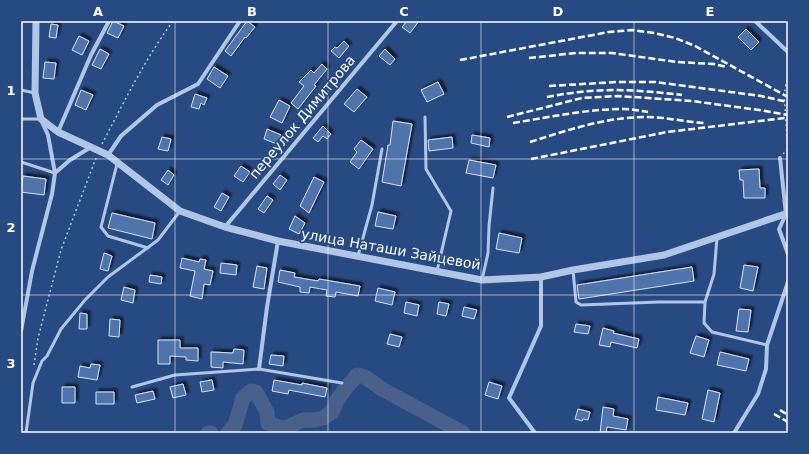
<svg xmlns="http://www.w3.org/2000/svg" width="809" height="454" viewBox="0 0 809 454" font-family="'DejaVu Sans',sans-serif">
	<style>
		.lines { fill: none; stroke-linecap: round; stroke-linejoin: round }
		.river { stroke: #49618a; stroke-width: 15 }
		.building { fill: #5073ab; stroke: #d4e1f5; filter: url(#shadow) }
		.path { stroke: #b1c6e7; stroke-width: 1.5; stroke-dasharray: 2 3; stroke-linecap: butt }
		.service { stroke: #b1c6e7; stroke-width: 3 }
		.minor { stroke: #b1c6e7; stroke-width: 4 }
		.tertiary { stroke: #b1c6e7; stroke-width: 7 }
		.rail { stroke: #fff; stroke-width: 2.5; stroke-dasharray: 7 3; stroke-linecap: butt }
		.grid { fill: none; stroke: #fff; stroke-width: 1; stroke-opacity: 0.55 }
		.labels { text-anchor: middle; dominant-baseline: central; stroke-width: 3.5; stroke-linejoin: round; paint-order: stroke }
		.street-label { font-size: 14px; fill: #fff; stroke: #284a83 }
		.neatline { fill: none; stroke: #fff; stroke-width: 1.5 }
		.grid-label { font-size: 13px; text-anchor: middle; font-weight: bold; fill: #fff }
	</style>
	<defs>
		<filter id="shadow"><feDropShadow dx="3" dy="-3" stdDeviation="1" flood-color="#0009"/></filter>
	</defs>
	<rect width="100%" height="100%" fill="#284a83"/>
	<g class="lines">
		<path class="river" d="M208,433H211
			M228,433L235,425L243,398L251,391L256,392L267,412L268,423L282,428L288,427L303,420H314L323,418L332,412L337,400L346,388L357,375L365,377L382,389L463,433"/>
	</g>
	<path class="building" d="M113,21L124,26L118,38L107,33Z
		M247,21L255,27L246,38L245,37L231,56L225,51Z
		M407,21H419L410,33L402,27Z
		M51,24L58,25L56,38L49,37Z
		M746,29L759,42L751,50L738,37Z
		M79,36L89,41L82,55L72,50Z
		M344,41L349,46L339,58L331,51L335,47L337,48Z
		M100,49L109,54L101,69L92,65Z
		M385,49L395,59L390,65L379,56Z
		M45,62L56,63L54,79L43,78Z
		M322,64L327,69L314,85L316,86L298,109L291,103L304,86L299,82L311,70L314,73Z
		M214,67L228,76L220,88L207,79Z
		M438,82L444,94L427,102L421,90Z
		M357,89L367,97L354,112L344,104Z
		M81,90L93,95L86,110L75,105Z
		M195,94L207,98L204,105L201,103L199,109L191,107Z
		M279,100L290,106L282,123L270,117Z
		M393,121L412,124L401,186L382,182L388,145H390Z
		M323,126L331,134L327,139L323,136L318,142L313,138Z
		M267,129L281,135L277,144L264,139Z
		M472,135L490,138L489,147L471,143Z
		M162,137L171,139L168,151L158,149Z
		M452,137L453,148L429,151L428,140Z
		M361,140L373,149L359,169L350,162L357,152L354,149Z
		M469,160L496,165L493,178L466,173Z
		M241,166L250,172L243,182L234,176Z
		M759,169L760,188H765V198H744L743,180H740L739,170Z
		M168,170L174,175L168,185L161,180Z
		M280,175L287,180L280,190L273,184Z
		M23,176L46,179L44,195L21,192Z
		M314,177L324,182L309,213L300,206Z
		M222,193L229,197L221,211L214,207Z
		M267,196L273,200L264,213L258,209Z
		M378,212L396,216L393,229L375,226Z
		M112,213L155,223L152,239L108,228Z
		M295,216L305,223L299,234L289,229Z
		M499,233L522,238L519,253L496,249Z
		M104,253L112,256L108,271L100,269Z
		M182,258L199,262L200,259L206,260L204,269L213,271L210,285L204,284L202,299L190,296L195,271L180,268Z
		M221,263L237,265L236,275L220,273Z
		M744,265L758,267L753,291L740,288Z
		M257,266L267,268L264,289L253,287Z
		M692,267L694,281L579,299L577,285Z
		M280,270L295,273L294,277L318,281L319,279L360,286L358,296L336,292L335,297L326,296L327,290L310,287L309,293L300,292V287L278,282Z
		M150,275L162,277L161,284L149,282Z
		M124,287L135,290L133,303L121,300Z
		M378,288L395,292L392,305L375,301Z
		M406,302L419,305L417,316L404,313Z
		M439,302L449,304L446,316L437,314Z
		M464,307L477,310L474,319L462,316Z
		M739,309L751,310L748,332L736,331Z
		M80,313L87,314V329H79Z
		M110,319L120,320L119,337L109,336Z
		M576,324L590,326L588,334L574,332Z
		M603,328L614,331L613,333L639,339L637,348L611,342L610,347L599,345Z
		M390,334L402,337L399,347L387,344Z
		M696,336L709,340L704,357L690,353Z
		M158,340H180V348H198V361L186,360V357L170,356V364H158Z
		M234,349L244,350L243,364L223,362V368L211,367V352L233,353Z
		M720,352L749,359L746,371L717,365Z
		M271,355L284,356L283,366L269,364Z
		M91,364L100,365L97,380L78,377L80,366L90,368Z
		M212,380L214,390L202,392L200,382Z
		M274,380L302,385V383L327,388L325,397L289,390L288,394L272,391Z
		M489,382L502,386L498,399L485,395Z
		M183,384L186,395L173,398L170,387Z
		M62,387H75V403H62Z
		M708,390L720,393L714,422L702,419Z
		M153,391L155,399L137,403L135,395Z
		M96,392H114V404H96Z
		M658,397L688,403L685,415L656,410Z
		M603,407L614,409L613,416L628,419L626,430L607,427L606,433H600Z
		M578,409L590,412L588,420L583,419L582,421L575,419Z"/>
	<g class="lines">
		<path class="path" d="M102,144C124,102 145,59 173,21
			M783,154L788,149L784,94L788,76
			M34,365L38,338L61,250L96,158"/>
		<path class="service" d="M21,90L35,93
			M425,117L426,169L451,211L437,271
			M21,119H41
			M21,162L55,173
			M117,164L101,227L108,236L148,248
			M358,256L372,205L382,149
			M573,270L576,302L581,305L659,302H705L704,323L712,332L767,345
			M482,280L488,253L489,226L493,188
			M705,302L714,274L717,238
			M132,387L175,375L259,369L342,383
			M26,433L33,383L42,361L47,356L61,329L85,300L108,277L158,240L180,211"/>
		<path class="minor" d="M755,21L788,52
			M58,132L91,55L109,21
			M108,155L121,136L157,105L198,84L240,21
			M780,158L786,214L779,229L788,254
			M55,173L70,160L91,147
			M225,227L397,21
			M21,331L32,271L52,194L55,173L48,135L42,122
			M259,369L267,307L278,241
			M535,433L509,398L541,326V277
			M734,433L758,394L766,369L767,345L788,282"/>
		<path class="tertiary" d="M36,21L35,93L41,119L58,132L108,155L180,211L225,227L278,241L482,280L541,277L573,270L664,255L788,213"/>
		<path class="rail" d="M529,58L576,53H612L677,62L714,64L727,67
			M460,60L609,32L632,30L654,33L675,38L695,46L788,97
			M549,86L618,82H655L761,96L788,102
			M547,97C558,95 569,93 580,92C614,88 649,91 682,95
			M507,117L582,98L618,96L692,101L759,110L788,115
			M513,123C550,117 587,109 624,109C632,109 640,111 648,112
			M530,142C568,130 606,117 646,117C666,117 685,122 704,123
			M531,159L667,132L785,118
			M780,410L788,415
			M774,414L788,422"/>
	</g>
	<path class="grid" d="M175,21V433M328,21V433M481,21V433M634,21V433M21,159H788M21,295H788"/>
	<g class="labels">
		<g class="street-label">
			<text transform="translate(302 117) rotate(-50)">переулок Димитрова</text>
			<text transform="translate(391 249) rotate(10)">улица Наташи Зайцевой</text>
		</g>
	</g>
	<rect width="809" height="454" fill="none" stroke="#284a83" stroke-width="44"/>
	<rect x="22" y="22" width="765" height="410" class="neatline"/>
	<g class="grid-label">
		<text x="98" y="16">A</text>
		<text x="252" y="16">B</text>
		<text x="404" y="16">C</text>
		<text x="558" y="16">D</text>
		<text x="710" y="16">E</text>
		<text x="11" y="95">1</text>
		<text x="11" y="232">2</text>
		<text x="11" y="368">3</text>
	</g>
</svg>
